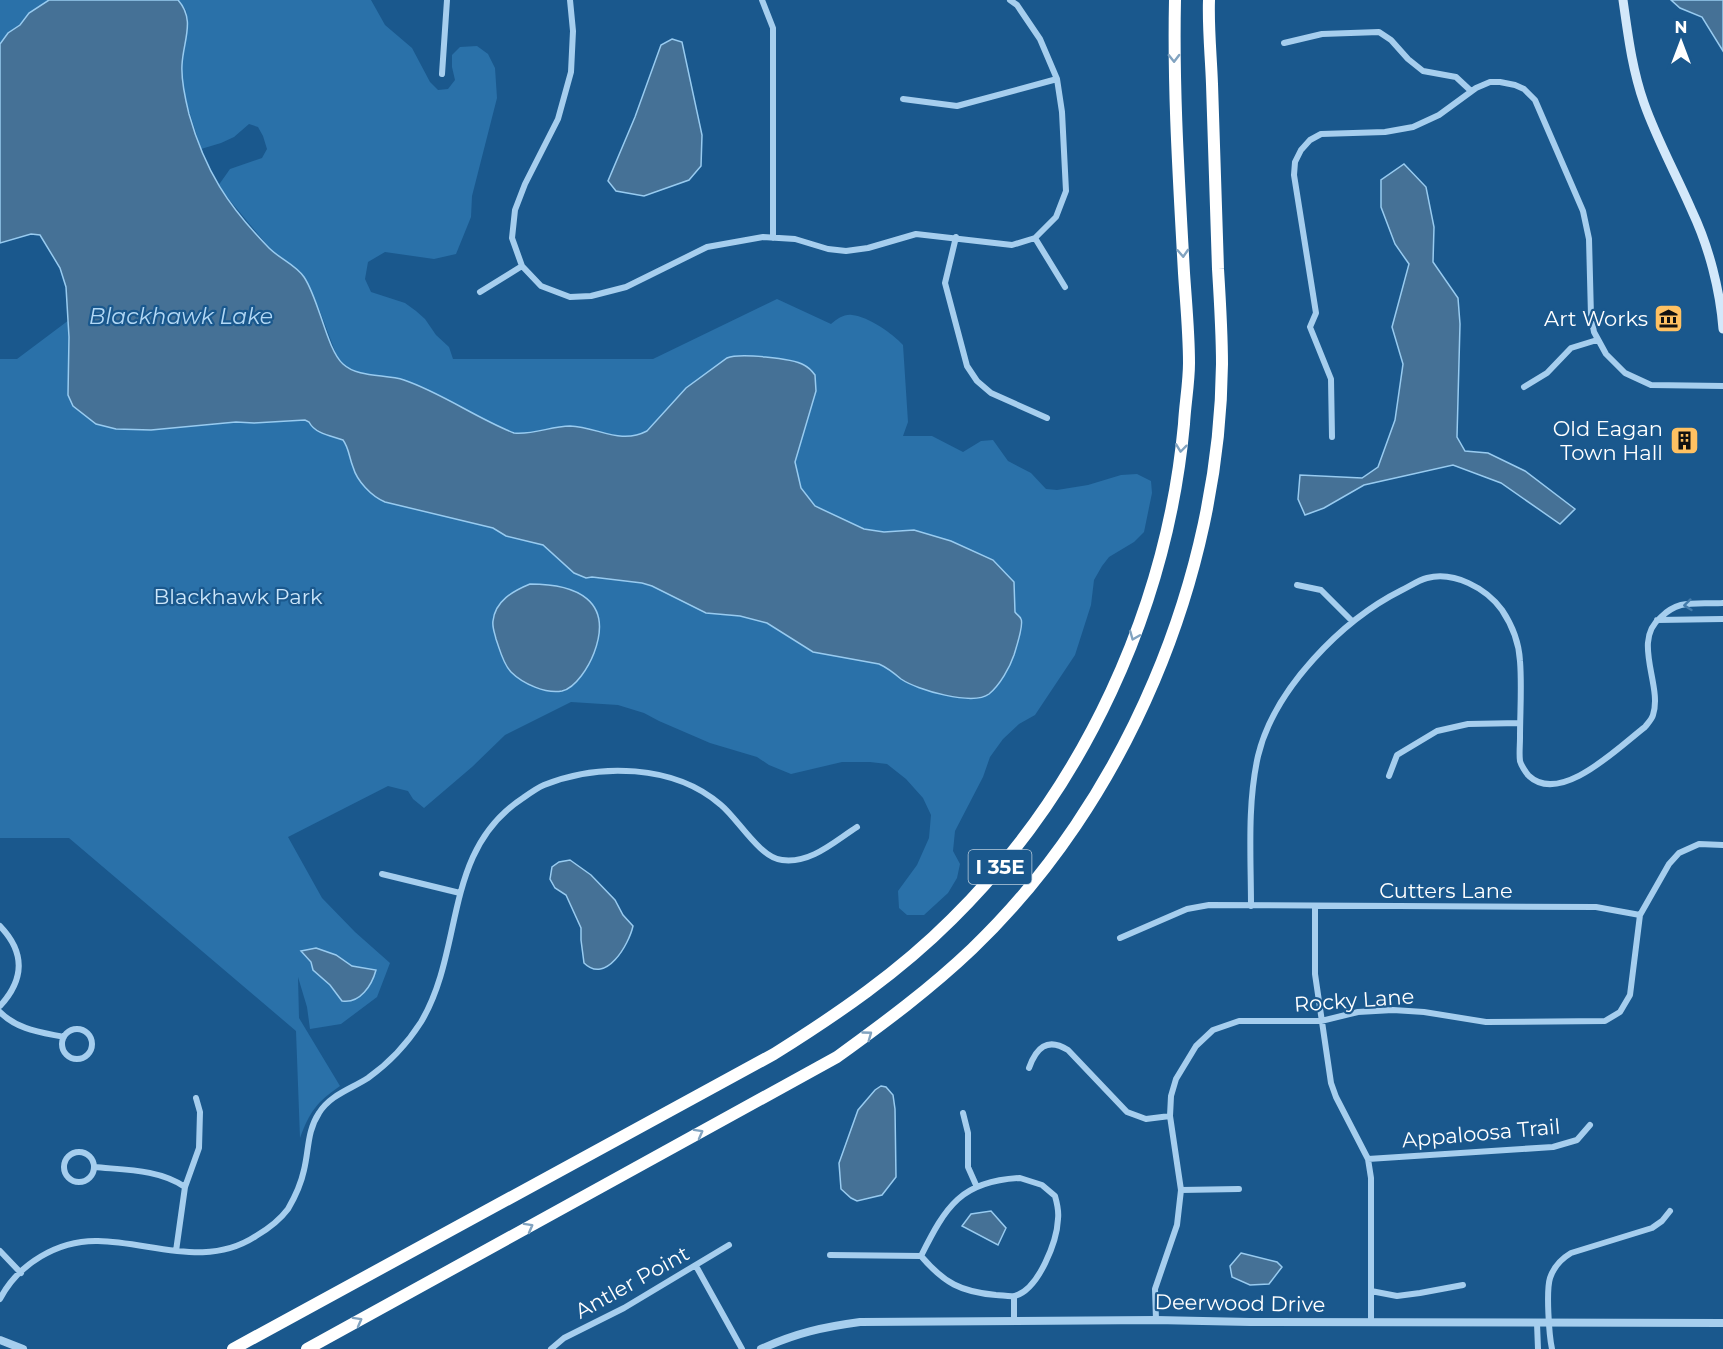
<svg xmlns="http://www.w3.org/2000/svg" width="1723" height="1349" viewBox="0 0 1723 1349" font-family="Montserrat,sans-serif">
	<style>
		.green { fill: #2a71a9 }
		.water { fill: #457196; stroke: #98cbf0; stroke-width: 1.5 }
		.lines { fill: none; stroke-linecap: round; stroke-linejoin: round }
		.minor { stroke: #a6ceee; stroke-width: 6 }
		.tertiary { stroke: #a6ceee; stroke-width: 8 }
		.secondary { stroke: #d3e8fa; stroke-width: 9 }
		.motorway { stroke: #fff; stroke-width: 12 }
		.oneway { stroke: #81a3c0 }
		.oneway2 { stroke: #447baa }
		.labels { text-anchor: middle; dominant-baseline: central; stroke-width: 4.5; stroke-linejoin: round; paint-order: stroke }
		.shield { fill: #1a588d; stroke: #bacddd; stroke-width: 1.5 }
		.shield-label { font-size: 20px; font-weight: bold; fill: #fff }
		.poi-label { font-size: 21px; fill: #fff; stroke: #1a588d; text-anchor: end }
		.park-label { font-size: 21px; fill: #cce6fa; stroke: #1a588d }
		.street-label { font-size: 21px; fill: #fff; stroke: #1a588d }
		.water-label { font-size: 22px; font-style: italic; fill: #b2d8f5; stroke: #1a588d }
	</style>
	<rect width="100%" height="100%" fill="#1a588d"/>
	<path class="green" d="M0,0H49L29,13L20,25L8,33L0,44Z
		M178,0H371L385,25L412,48L430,82L438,90L448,89L455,80L452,67V55L460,47L477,46L488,54L495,68L497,98L472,196L471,217L456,254L434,259L385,252L368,262L365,279L371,292L405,303L416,311L425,319L436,335L449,347L453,359H653L777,299L831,324C837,319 844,314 852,315C869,317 892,333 903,345L908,422L903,436H932L963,452L981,441L993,440L1008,461L1031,473L1046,489L1057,490L1088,485L1121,475L1137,474L1151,481L1152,493L1144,532L1134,542L1109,557L1102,566L1094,580L1091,605L1075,655L1035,715L1019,724L1003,739L990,757L983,777L955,831L953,851L960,864L957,878L948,893L924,915H907L899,908L898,891L917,865L929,838L931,815L923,798L906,779L887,764L870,762H842L791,774L769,765L757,757L710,743L659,721L644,713L618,705L571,702L505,735L472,767L424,808L413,799L408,791L388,786L288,837L322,898L355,932L390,963L377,997L341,1024L310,1029L307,1007L298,977L299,1018L340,1086C317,1102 310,1111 300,1138L296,1031L69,838H0V359H17L69,320V358L338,359L318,306L301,272L272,251L218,186L230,169L262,158L267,149L263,136L258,127L249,124L234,137L221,143L201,149L183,91L182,66L188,20L186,10Z"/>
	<path class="water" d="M49,0H178C196,20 183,41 182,65C181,81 185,98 189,114C205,171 228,206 269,248C280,259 296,265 304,277C319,299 327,350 343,364C358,378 385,374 404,380C442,393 476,418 514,433C534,435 551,426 570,426C598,427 620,445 647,431L686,388L727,358C739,353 792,358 804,365C808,367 812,371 815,375L816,391L795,462L801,488L815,506L864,529L884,532L914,530L951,541L993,560L1014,582L1015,612C1017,615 1020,616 1021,619C1024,625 1016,648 1014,655C1010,667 1000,685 989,694C973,706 917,690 901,679C894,673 888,668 879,664L813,652L767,623L740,616L706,613L652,586L642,583L592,577L586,578L574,573L543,545L506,536L493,528L385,502C371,496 357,481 353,467C349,457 349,448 343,440C332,436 315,434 309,422L305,420L254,423L236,422L151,430L116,429L96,424L73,406L68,395L69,337L66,287L60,268L40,235L31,234L0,243V44L8,33L20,25L29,13Z
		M1671,0H1723V51L1702,17L1680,8Z
		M672,39L682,42L702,135L701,166L689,180L644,196L616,191L608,181L635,117L661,45Z
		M1404,164L1426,187L1434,227L1433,262L1458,298L1460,324L1457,437L1465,451L1488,453L1525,471L1575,509L1560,524L1501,483L1453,465L1364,485L1324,508L1305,515L1298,499L1300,475L1362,478L1378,467L1395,420L1403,364L1392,327L1409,264L1395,244L1381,207V180Z
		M530,584C576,584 614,600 594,653C589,666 576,688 562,691C546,694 523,684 511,672C503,664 500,650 496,639C495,634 492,627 493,621C495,601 513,591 530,584Z
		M570,860L591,875L615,900L623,915L633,926C629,944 606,985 584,963L581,940V928L566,895L555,888L550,879L552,867L559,862Z
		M316,948L336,955L352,966L376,970C372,985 360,1004 342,1001L330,985L313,970L311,962L301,951Z
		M881,1086L886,1087L893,1095L895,1109L896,1177L882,1195L857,1201L851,1198L841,1189L839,1163L858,1110L875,1090Z
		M991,1211L1006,1228L998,1245L962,1226L971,1214Z
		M1241,1253L1277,1262L1282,1267L1269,1284L1250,1285L1232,1277L1230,1266Z"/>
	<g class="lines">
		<path class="minor" d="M570,0L573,31L571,72L558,119L525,184L515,210L512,238L522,266L541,286L570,297L591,296L626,287L707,247L763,237L795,239L828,249L846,251L868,248L916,234L1012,245L1035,238L1056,217L1066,191L1062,112L1057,79L1040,39L1017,5L1010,0
			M762,0L773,28V238
			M1284,43L1322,34L1379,32L1391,40L1408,59L1423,71L1456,77L1471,91
			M442,74L447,0
			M903,99L957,106L1057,79
			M956,237L945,283L967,366L977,381L991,393L1047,418
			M1035,238L1065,287
			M480,292L522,266
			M1524,387L1547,373L1571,348L1597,340
			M1332,437L1331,379L1310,327L1316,313L1294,175L1295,162L1301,150L1310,140L1321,134L1385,132L1413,127L1439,115L1476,88L1490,82H1500L1515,85L1524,89L1535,100L1583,211L1589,239L1591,316L1594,332L1606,354L1625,373L1651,385L1723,386
			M1297,585L1321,590L1352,621
			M1657,620L1723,619
			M1389,776L1397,755L1437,731L1468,724L1520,723
			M382,874L460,893
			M1251,906C1251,857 1247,805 1258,756C1274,689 1342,620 1402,590C1410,586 1419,580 1427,578C1454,571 1486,588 1502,610C1512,625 1519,643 1520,661C1522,686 1520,712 1520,738C1520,745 1519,754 1520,761C1521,765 1526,773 1529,776C1561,806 1621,745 1645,727C1648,723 1652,719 1653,715C1663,685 1631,641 1661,617C1666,612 1674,607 1681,605C1694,602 1710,604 1723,603
			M1315,906V974L1331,1083L1336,1097L1368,1159L1371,1178V1323
			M0,926C26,953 24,980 0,1006
			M1120,938L1187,909L1209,905L1596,907L1640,915
			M0,1012C18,1030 40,1032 64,1037
			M62 1044a15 15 0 1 1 30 0a15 15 0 1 1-30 0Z
			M1029,1068C1036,1048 1047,1037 1068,1050L1127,1112L1146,1119L1170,1116
			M963,1113L968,1133V1167L976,1185
			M64 1167a15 15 0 1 1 30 0a15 15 0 1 1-30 0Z
			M1368,1159L1553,1147L1577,1140L1590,1125
			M94,1167C124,1170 159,1169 185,1187
			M1020,1178L1042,1185L1055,1196C1057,1203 1059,1211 1058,1219C1057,1241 1039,1289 1015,1296C1010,1297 1001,1295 996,1295C961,1292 944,1283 921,1256C946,1206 961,1181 1020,1178Z
			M1181,1190L1239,1189
			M0,1251L21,1273
			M176,1251L185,1187L199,1148L200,1112L196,1098
			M830,1255L921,1256
			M696,1266L742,1349
			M1371,1291L1397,1296L1420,1293L1463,1285
			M1014,1296V1322
			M0,1299C18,1264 58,1240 98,1241C152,1242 206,1269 256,1236C268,1229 279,1221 288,1209C295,1197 301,1184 304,1170C309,1150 307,1131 319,1113C330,1095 351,1089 368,1078C389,1063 407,1044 421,1022C465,948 442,851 523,798C530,793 537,788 544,785C598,763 674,764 721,805C738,819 760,858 782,860C811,864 835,841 857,827
			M1156,1320L1155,1289L1177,1225L1181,1190L1170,1116L1171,1096L1176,1079L1196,1046L1213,1030L1239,1021H1321L1358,1012L1393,1010L1424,1012L1486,1022L1605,1021L1620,1012L1630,995L1640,915L1669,864L1679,853L1699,844L1723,845
			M1537,1323L1538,1349
			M551,1349L564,1338L624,1308L729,1245
			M1552,1349C1549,1335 1546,1291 1550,1278C1554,1266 1561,1259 1571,1253L1652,1228L1662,1221L1670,1211"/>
		<path class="tertiary" d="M0,1340L23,1349
			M761,1349C796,1333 823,1327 860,1322L1156,1320L1250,1322L1723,1323"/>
		<path class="secondary" d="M1623,0C1628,35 1632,69 1644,103C1657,140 1676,174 1692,211C1709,247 1720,290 1723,329"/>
		<path class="motorway" d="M233,1349L774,1054C838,1014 899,972 952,919C1084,789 1167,608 1184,424C1185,404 1189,383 1189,363C1189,333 1186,303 1184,273C1179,182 1173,91 1175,0
			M307,1349L837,1057C884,1023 930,989 972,949C1126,802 1220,576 1222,364C1222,333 1220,301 1218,269C1216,207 1214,145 1212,84C1211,56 1208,28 1209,0"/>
	</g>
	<defs><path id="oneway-chevron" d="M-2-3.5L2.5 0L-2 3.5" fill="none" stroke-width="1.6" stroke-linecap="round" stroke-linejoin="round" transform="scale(1.5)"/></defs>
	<g class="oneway">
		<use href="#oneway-chevron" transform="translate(1174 58) rotate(89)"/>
		<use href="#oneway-chevron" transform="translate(1183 253) rotate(87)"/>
		<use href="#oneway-chevron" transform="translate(1181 448) rotate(97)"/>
		<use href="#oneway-chevron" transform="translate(1134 636) rotate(112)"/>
		<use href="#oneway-chevron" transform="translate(868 1035) rotate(-36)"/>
		<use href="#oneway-chevron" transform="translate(699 1133) rotate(-29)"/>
		<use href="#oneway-chevron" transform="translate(529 1227) rotate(-29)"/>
		<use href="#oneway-chevron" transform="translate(358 1321) rotate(-29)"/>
	</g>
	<use class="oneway2" href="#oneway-chevron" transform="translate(1688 605) rotate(174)"/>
	<defs>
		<symbol id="museum-square" viewBox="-11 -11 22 22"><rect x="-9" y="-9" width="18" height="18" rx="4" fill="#ffc162" stroke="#1a588d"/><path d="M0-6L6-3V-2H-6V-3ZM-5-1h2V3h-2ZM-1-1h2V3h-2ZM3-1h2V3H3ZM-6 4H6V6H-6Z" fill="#111"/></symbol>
		<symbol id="building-square" viewBox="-11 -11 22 22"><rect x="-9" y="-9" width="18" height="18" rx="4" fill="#ffc162" stroke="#1a588d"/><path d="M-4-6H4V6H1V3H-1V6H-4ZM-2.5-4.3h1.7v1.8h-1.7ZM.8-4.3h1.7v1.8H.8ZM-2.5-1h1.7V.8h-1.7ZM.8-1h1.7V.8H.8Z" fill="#111"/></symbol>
	</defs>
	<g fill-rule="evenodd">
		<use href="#museum-square" x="1652" y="302" width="33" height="33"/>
		<use href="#building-square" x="1668" y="424" width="33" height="33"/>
	</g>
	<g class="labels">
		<rect class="shield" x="968.5" y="850" width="63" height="34" rx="4.5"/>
		<g class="shield-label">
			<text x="1000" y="867">I 35E</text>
		</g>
		<g class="poi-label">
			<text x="1648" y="318">Art Works</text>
			<text x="1663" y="428">Old Eagan<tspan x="1663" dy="24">Town Hall</tspan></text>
		</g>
		<g class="park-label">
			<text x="238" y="596">Blackhawk Park</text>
		</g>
		<g class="street-label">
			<text x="1446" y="890">Cutters Lane</text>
			<text transform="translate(1354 1000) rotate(-4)">Rocky Lane</text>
			<text transform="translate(1481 1133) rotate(-5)">Appaloosa Trail</text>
			<text transform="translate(632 1282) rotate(-29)">Antler Point</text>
			<text transform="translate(1240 1303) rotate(1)">Deerwood Drive</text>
		</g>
		<g class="water-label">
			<text x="181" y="316">Blackhawk Lake</text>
		</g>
	</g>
	<g transform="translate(1681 42)" stroke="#1a588d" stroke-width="4.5" paint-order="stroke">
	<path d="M0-4.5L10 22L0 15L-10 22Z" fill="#ffffff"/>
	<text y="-9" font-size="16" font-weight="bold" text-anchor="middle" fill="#ffffff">N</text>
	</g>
</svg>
